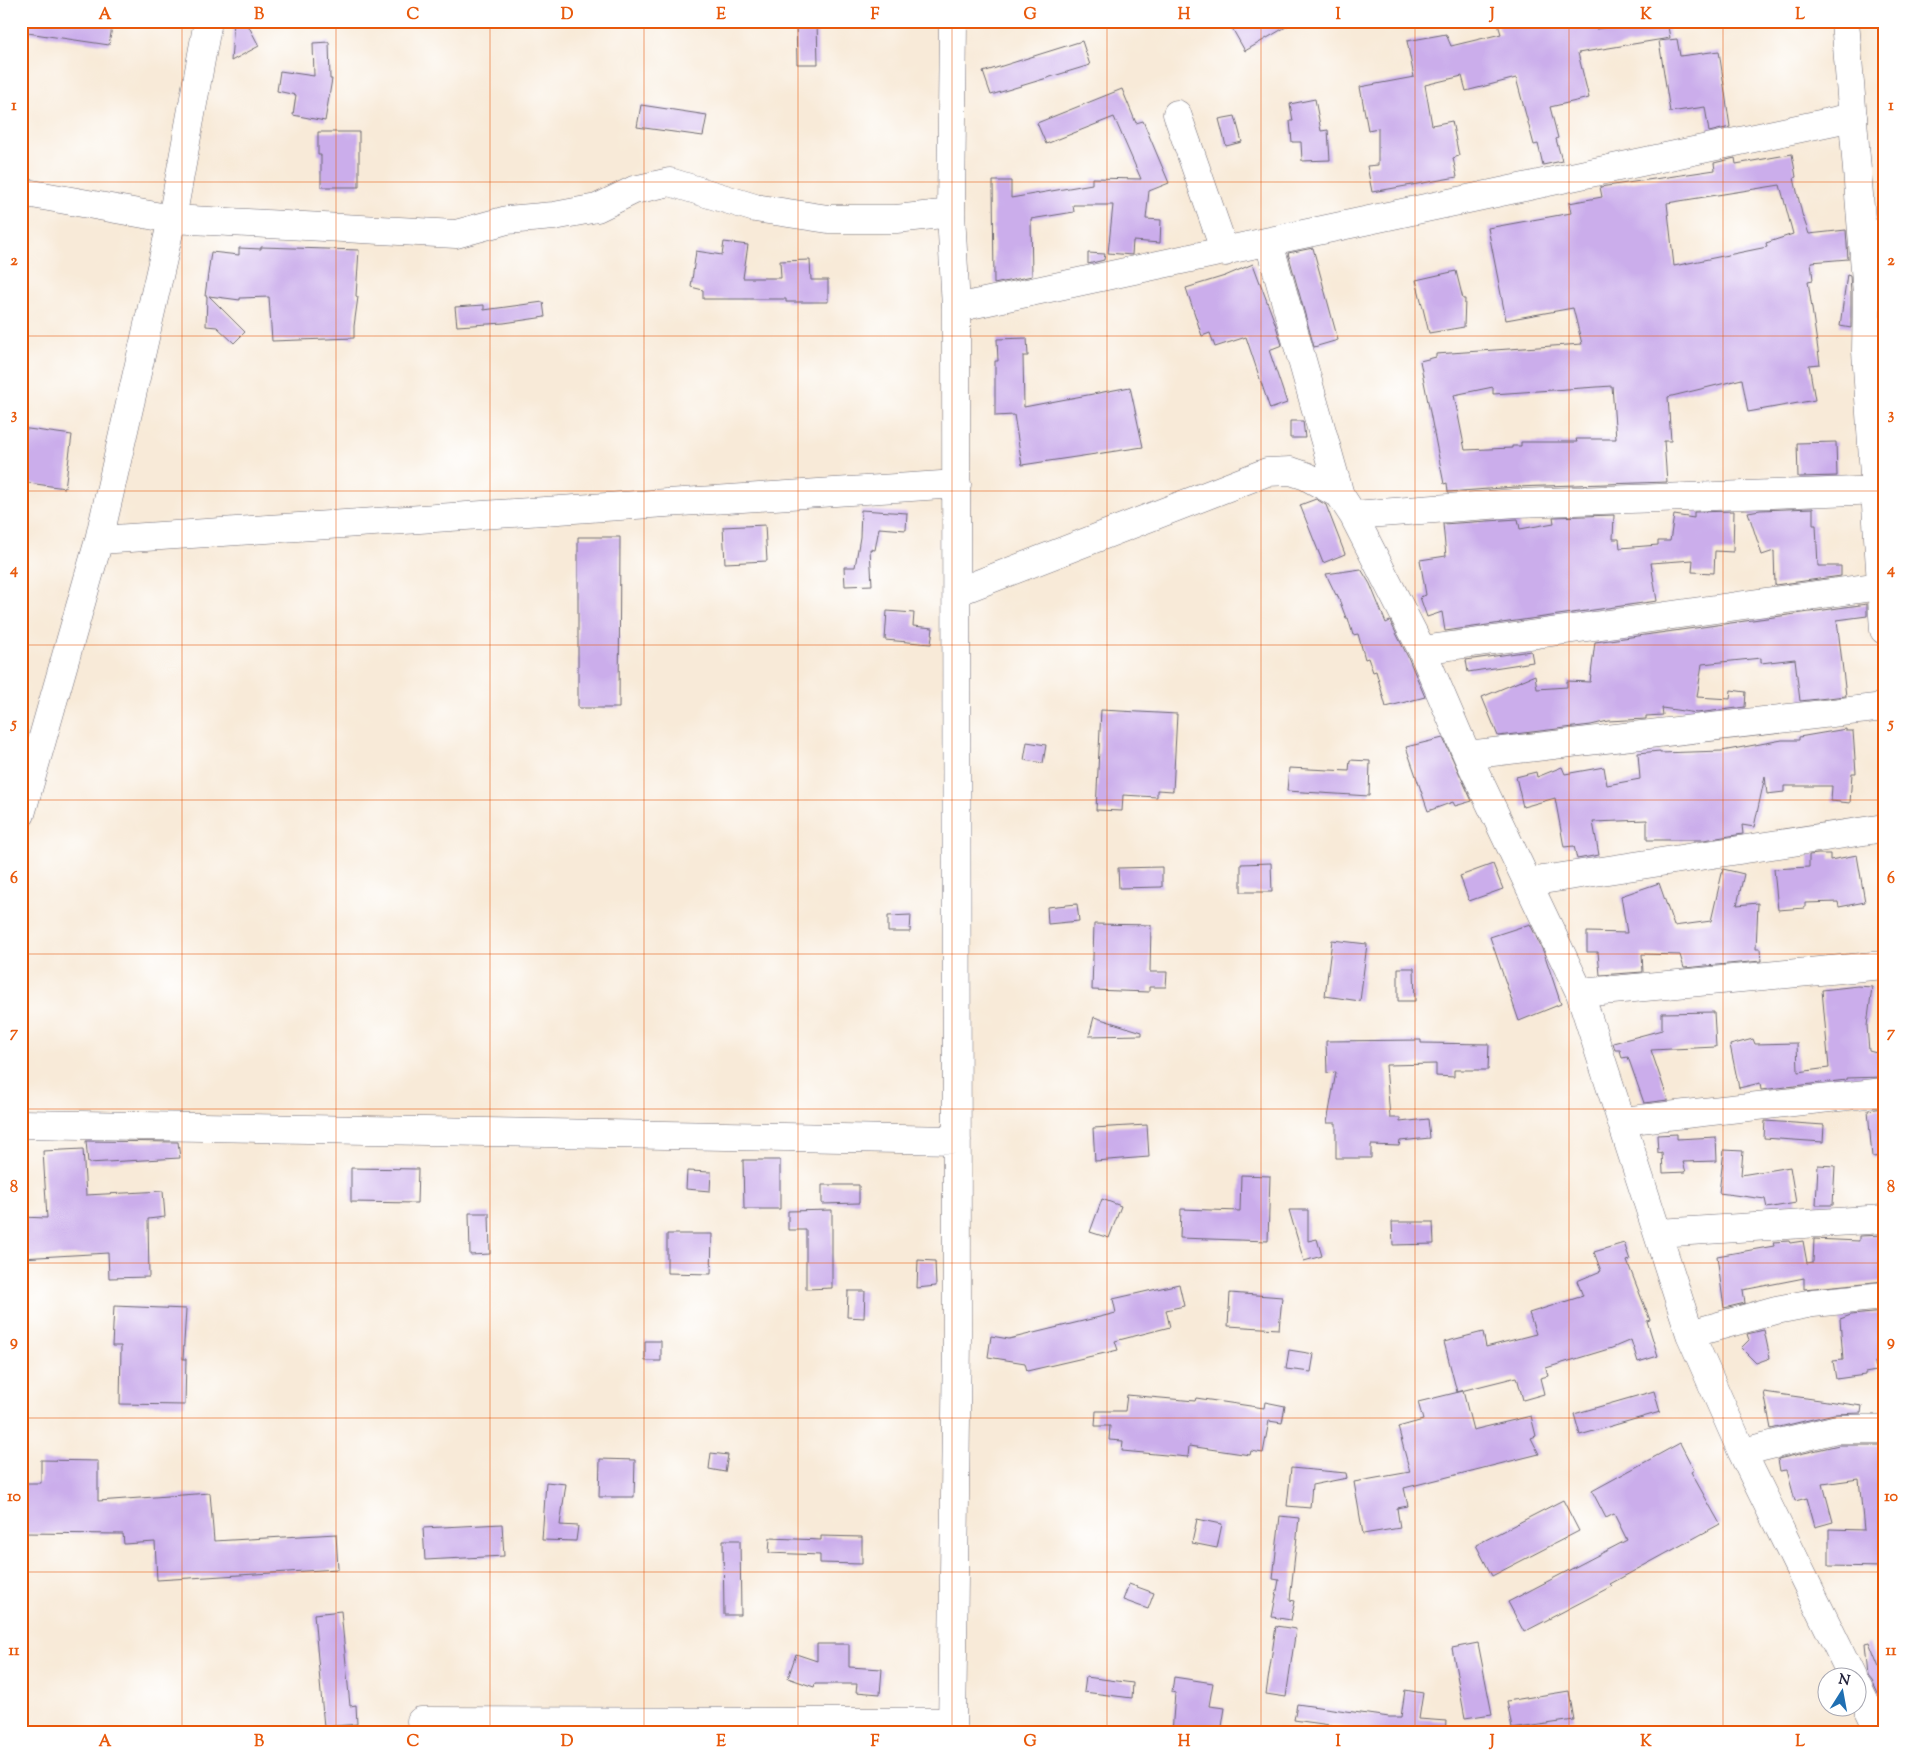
<svg xmlns="http://www.w3.org/2000/svg" width="1905" height="1754" viewBox="0 0 1905 1754" font-family="'Sorts Mill Goudy',serif">
	<style>
		.building { fill: #cbadeb; fill-rule: evenodd }
		.lines { fill: none; stroke-linecap: round; stroke-linejoin: round }
		.minor-casing { stroke: #6d6872; stroke-width: 29 }
		.major-casing { stroke: #6d6872; stroke-width: 29 }
		.minor { stroke: #fff; stroke-width: 28 }
		.major { stroke: #fff; stroke-width: 28 }
		.grid { fill: none; stroke: #e8590c; stroke-width: 1; stroke-opacity: 0.55 }
		.neatline { fill: none; stroke: #e8590c; stroke-width: 2 }
		.grid-label { font-size: 16px; text-anchor: middle; font-weight: bold; fill: #e8590c }
	</style>
	<rect width="100%" height="100%" fill="#fff"/>
	<filter id="ink" filterUnits="userSpaceOnUse"><feTurbulence type="fractalNoise" baseFrequency=".02" numOctaves="2"/><feDisplacementMap in="SourceGraphic" scale="10" xChannelSelector="R" yChannelSelector="G"/><feConvolveMatrix kernelMatrix="1 2 1 2 8 2 1 2 1" color-interpolation-filters="sRGB"/></filter>
	<filter id="wash" filterUnits="userSpaceOnUse"><feTurbulence type="fractalNoise" baseFrequency=".0096" numOctaves="4" result="noise"/><feDisplacementMap in="SourceGraphic" scale="20" xChannelSelector="R" yChannelSelector="G"/><feGaussianBlur stdDeviation="1.12" result="paint"/><feColorMatrix in="noise" values="0 0 0 0 0 0 0 0 0 0 0 0 0 0 0 0 0 1.4 0 .05"/><feComposite in="paint" operator="in"/></filter>
	<g filter="url(#wash)">
		<rect width="100%" height="100%" fill="#f8ead8"/>
		<g id="blocks">
			<path class="building" d="M22,21H113L109,45L21,32Z
				M234,21H246L259,46L231,61Z
				M796,21H817L818,64H797Z
				M1228,21H1296L1245,51Z
				M1497,21H1595L1596,29L1644,21H1667L1670,38L1578,53L1589,98L1550,107L1558,138L1556,139L1562,161L1543,165L1538,144L1534,145L1516,78L1466,91L1462,76L1425,85L1432,125L1452,121L1459,156L1453,158L1457,177L1372,192L1367,166L1378,165V128L1368,130L1360,87L1414,77L1407,41L1446,34L1451,46L1501,34Z
				M1677,39L1680,56L1719,51L1730,127L1709,132L1705,107L1670,112L1659,41Z
				M1082,41L1090,65L991,95L983,72Z
				M329,42L330,79H332L325,121L293,115L296,95L277,91L280,71L314,76L313,43Z
				M1122,89L1136,123L1143,121L1169,183L1149,191L1146,219L1161,220L1160,243L1133,241L1132,255L1108,253L1113,205H1073L1074,212L1031,219L1032,276L994,284L993,181H1011V198L1092,184V178L1141,179L1114,117L1046,144L1037,123Z
				M1315,99L1321,131L1328,130L1330,160L1302,161L1301,142H1292L1290,121H1293L1290,104Z
				M641,105L707,115L703,136L637,127Z
				M1235,116L1242,142L1226,146L1219,119Z
				M318,132H359V187H321V155H318Z
				M1792,154L1796,177L1794,178L1802,214L1809,234L1846,230L1848,259L1811,262L1813,280L1808,281L1820,364L1809,365L1815,400L1748,412L1742,379L1668,397L1671,441H1664L1667,482L1515,487L1448,492L1447,483L1444,484L1420,361L1436,357V354L1582,344L1573,308L1506,320L1488,228L1571,213L1569,203L1602,197L1600,187L1715,170L1714,163L1735,158L1736,164ZM1780,185L1793,234L1766,243L1767,247L1674,266L1667,203ZM1612,386L1616,439H1576L1577,442H1521V446H1512V448L1465,450L1454,395L1493,387V394Z
				M724,242L748,245L743,278H781L780,261L810,260L811,280H828V302H786V299H703V290L691,287L696,251L722,255Z
				M261,247L359,250L356,296L358,297L354,326V338L272,341L269,297L240,298V300L209,296L245,332L234,343L217,327L206,326L207,296H205L211,252L239,255V248L261,249Z
				M1313,248L1338,340L1314,347L1288,253Z
				M1088,253L1105,254L1104,260L1088,264Z
				M1253,264L1275,323L1282,345L1269,350L1287,403L1270,409L1246,337L1215,347L1210,333L1202,336L1186,288L1225,276Z
				M1456,271L1463,299H1465L1464,327L1429,333L1416,280Z
				M1847,274L1850,275L1851,294V328L1840,326Z
				M543,302L545,317L504,323L457,326L455,307L484,305V310Z
				M1027,338L1028,356H1023L1024,407L1130,387L1143,447L1022,465L1014,415L995,416V361H998L997,339Z
				M1290,421H1303L1305,438H1290Z
				M21,428L72,435L65,488L21,482Z
				M1836,442L1837,476L1798,477L1797,443Z
				M1316,499L1326,505L1345,554L1323,563L1300,505Z
				M1813,508V525H1816L1818,566H1841V576L1775,585L1774,551L1762,555L1748,512L1760,510Z
				M861,510L907,513L906,530L879,528L875,550L870,549L872,585L845,586L844,567H855L860,537Z
				M1734,511L1733,552L1715,551L1714,573L1692,572L1693,560L1651,563L1657,601L1445,631L1442,612L1427,617L1420,597L1426,595L1420,560L1446,556L1443,524L1518,519L1520,529L1554,523L1553,517L1614,515L1613,539H1619L1620,548L1658,545V541H1670L1674,515L1694,518V512Z
				M765,525L767,561L725,563L723,527Z
				M578,537H620L619,708H578Z
				M1361,569L1370,584L1386,623L1390,621L1408,657L1425,697L1386,707L1376,671L1373,672L1368,658L1365,659L1358,634L1353,635L1348,618H1346L1337,594L1336,595L1326,574Z
				M1867,604V616L1837,620L1846,696L1800,701L1795,659L1761,663V658L1702,664L1697,697L1730,699L1731,690L1746,692L1745,707L1697,713L1662,708L1663,715L1646,716V719L1608,721L1591,725L1498,736L1482,697L1535,675L1537,689L1567,687V681L1590,682L1595,642Z
				M887,611L914,613L913,626L933,628L931,644L885,640Z
				M1531,651L1533,662L1468,672L1466,660Z
				M1101,710L1177,714L1173,791L1157,790V797L1123,795L1122,811L1096,810Z
				M1846,729V731H1853L1856,773H1852L1850,803L1831,801L1832,786H1784V792L1767,794L1765,776L1754,827L1742,825L1743,834L1704,840H1647V820L1593,822L1599,855L1577,859L1574,846L1564,847L1555,798L1523,807L1516,777L1536,772L1537,777L1562,767L1565,774L1604,767L1607,785L1640,779L1638,753L1660,751V753L1722,751L1782,740H1799V737Z
				M1443,738L1472,801L1455,806L1453,802L1428,811L1406,747Z
				M1027,742L1046,745L1043,763L1024,760Z
				M1350,760L1370,761L1369,796L1287,791L1289,768L1349,771Z
				M1818,854H1830V860L1857,855L1865,902L1839,907L1838,902L1805,903V908L1778,910L1774,869L1809,867V855Z
				M1271,863L1272,892H1241V864Z
				M1493,864L1503,889L1469,901L1460,876Z
				M1162,867V887L1119,888L1118,868Z
				M1723,869L1744,874L1737,905L1758,903L1756,949H1760L1761,961L1684,968L1680,955L1642,954L1643,972L1600,975L1598,952H1587V932L1627,933L1621,896L1659,883L1674,926L1711,921Z
				M1077,904L1079,921L1048,924L1047,907Z
				M911,915L910,932H888V916Z
				M1094,924L1151,925L1150,972H1167L1166,987H1149V992L1092,990Z
				M1530,924L1544,953L1561,1004L1519,1021L1490,937Z
				M1332,940L1367,944L1360,1001L1325,996Z
				M1398,968H1414L1415,1001H1398Z
				M1858,986L1872,987L1867,1026L1869,1051L1884,1055V1077L1846,1078V1080L1761,1090L1760,1083L1739,1088L1730,1045L1753,1039L1755,1044L1797,1043L1798,1072L1829,1068L1822,990Z
				M1714,1012L1716,1047L1651,1050L1668,1100L1644,1103L1628,1057L1622,1058L1620,1050H1615L1613,1043L1662,1030V1013Z
				M1094,1017L1142,1032V1035L1089,1036Z
				M1421,1040V1043L1489,1044L1488,1070H1454V1077L1436,1076V1064L1386,1065L1390,1118H1400V1122L1428,1119L1430,1138L1400,1141L1399,1146L1371,1145V1158H1336V1123H1327L1336,1072L1327,1073L1326,1041Z
				M1884,1108V1156L1872,1157L1868,1110Z
				M1765,1121L1824,1125L1823,1142L1764,1138Z
				M1147,1125L1149,1157L1095,1161L1093,1128Z
				M1677,1134V1139L1716,1137L1717,1161L1683,1162L1686,1172L1663,1173L1662,1152L1658,1153L1657,1135Z
				M86,1141L178,1142L180,1158L88,1163Z
				M83,1149L86,1195L163,1191L165,1217L148,1219L149,1277L109,1278L108,1253L21,1258V1217L47,1218L43,1151Z
				M1724,1150L1743,1151L1741,1175L1790,1167L1796,1203L1767,1208L1765,1199L1719,1193Z
				M743,1160H780V1209H744Z
				M1818,1165L1835,1166L1833,1205H1816Z
				M351,1168L418,1169L417,1203L351,1202Z
				M687,1171L711,1172L710,1191L686,1189Z
				M1241,1175L1270,1176L1268,1241L1180,1238L1181,1209L1240,1211Z
				M822,1185H859V1203L822,1204Z
				M1102,1199L1121,1206L1109,1238L1090,1232Z
				M832,1210V1288L806,1289V1230H788V1211Z
				M1289,1210H1308V1241L1317,1239L1322,1256L1304,1261Z
				M469,1213H489L490,1254L470,1255Z
				M1392,1222H1433L1434,1244L1393,1245Z
				M667,1234H712L711,1274L667,1273Z
				M1884,1235V1281L1804,1289V1278L1743,1290L1745,1303L1724,1308L1717,1256L1774,1246L1773,1242L1789,1241L1790,1243L1803,1241L1807,1263L1813,1262L1814,1239L1859,1241V1236Z
				M1624,1243L1630,1260L1627,1261L1650,1320L1647,1321L1658,1356L1638,1362L1631,1340L1612,1348L1546,1368L1548,1376L1540,1378L1544,1394L1523,1400L1517,1377L1457,1392L1444,1342L1483,1332L1486,1347L1536,1334L1529,1313L1583,1296L1577,1281L1601,1271L1594,1252Z
				M918,1260L935,1261L936,1286L917,1288Z
				M1179,1284L1184,1306L1166,1310L1170,1327L1115,1341L1118,1350L1027,1371L1025,1363L988,1357L991,1336L1009,1339L1116,1313L1113,1299Z
				M848,1291H865L864,1318L847,1317Z
				M1230,1293L1282,1297L1279,1329L1228,1326Z
				M114,1306L186,1309L183,1359H186L185,1405L120,1404L121,1346H112Z
				M1884,1312V1360L1875,1362L1876,1371L1865,1373V1375L1836,1379L1833,1361L1843,1360L1840,1319L1851,1315Z
				M1764,1330L1770,1358L1756,1363L1741,1348L1749,1340L1747,1334Z
				M645,1341H661V1361H645Z
				M1289,1350L1314,1354L1311,1372L1286,1369Z
				M1463,1391L1473,1430L1531,1416L1536,1436L1531,1438L1539,1454L1404,1488L1408,1506L1397,1508L1400,1528L1363,1534L1354,1482L1410,1472L1398,1427L1423,1420L1418,1402Z
				M1654,1391L1660,1412L1580,1435L1574,1414Z
				M1764,1392L1862,1406L1861,1413L1834,1414L1771,1429Z
				M1127,1395L1195,1401L1196,1398L1264,1408L1265,1402L1285,1406L1282,1423L1269,1421L1263,1453L1251,1451L1250,1455L1189,1446L1188,1457L1122,1451L1123,1441L1109,1440L1110,1426H1095L1096,1411H1125Z
				M1680,1443L1694,1470L1691,1472L1720,1524L1610,1584L1612,1586L1524,1632L1508,1602L1627,1540L1614,1514L1606,1518L1592,1491Z
				M1839,1445H1884V1567L1829,1566V1529L1864,1530L1859,1479L1823,1484L1833,1522L1815,1527L1807,1498L1795,1501L1787,1470L1780,1471L1778,1459Z
				M711,1453L728,1455L725,1472L709,1469Z
				M600,1459L635,1460L634,1497H599Z
				M41,1460L98,1461V1501L210,1493L214,1541L336,1534L338,1569L157,1580L155,1542L124,1544L123,1534L21,1533V1483H41Z
				M1291,1468L1346,1473L1347,1478L1312,1485L1310,1508L1287,1506Z
				M546,1482L566,1484L560,1525L578,1526L576,1541L542,1540Z
				M1563,1500L1579,1531L1492,1576L1476,1545Z
				M1280,1516L1299,1518L1290,1600L1295,1601L1291,1620L1272,1617L1279,1580L1273,1579Z
				M1197,1519L1222,1524L1217,1548L1192,1543Z
				M502,1524L504,1556L425,1560L423,1528Z
				M821,1536L862,1537V1564L820,1563V1555L769,1553L770,1538L821,1540Z
				M723,1540H740L741,1615H724Z
				M1129,1584L1154,1593L1148,1609L1123,1600Z
				M341,1611L350,1706L356,1705L357,1724L324,1727L314,1614Z
				M1276,1626L1296,1629L1286,1697L1266,1694Z
				M1478,1643L1492,1714L1465,1718L1452,1648Z
				M1869,1643L1884,1680V1705L1872,1680L1868,1675L1865,1644Z
				M817,1644H849V1667L882,1669L880,1694L856,1692L857,1684H815L814,1687L788,1678L796,1654L817,1661Z
				M1086,1677L1133,1683L1132,1698L1084,1692Z
				M1174,1677L1213,1683L1209,1706L1225,1708L1221,1733H1172L1175,1693L1172,1692Z
				M1405,1690L1423,1693L1419,1719L1446,1721L1445,1733H1387L1294,1720L1297,1704L1389,1717H1401Z
				M1569,1691L1574,1720L1512,1729L1507,1701Z"/>
		</g>
	</g>
	<g filter="url(#ink)">
		<use href="#blocks" fill-opacity="0" stroke="#6d6872" stroke-width="1"/>
		<g class="lines">
			<defs>
				<path id="minor" d="M1177,114L1225,252
					M21,192L172,219L456,234L507,220L554,216L597,208L634,190L670,182L755,208L828,219H896L951,213
					M1863,234L1884,233
					M1269,243L1340,495L1353,515L1422,650L1467,755L1580,993L1690,1334L1742,1452L1852,1676
					M956,308L1853,117
					M1353,515L1516,503L1884,490
					M99,540L957,484
					M957,592L1267,472L1291,471L1306,476L1340,495
					M1422,650L1880,586
					M1467,755L1884,707
					M21,814L99,540L172,219L208,21
					M1529,882L1884,828
					M1580,993L1884,965
					M1622,1121L1884,1092
					M21,1124L957,1140
					M1658,1233L1884,1219
					M1690,1334L1776,1310L1813,1303L1884,1296
					M1742,1452L1837,1429H1884
					M1858,1687L1880,1733
					M421,1721L952,1722
					M952,1733L957,1338L956,308L951,213L953,21"/>
				<path id="major" d="M1845,21L1867,294L1866,351L1884,630"/>
			</defs>
			<use href="#minor" class="minor-casing"/>
			<use href="#major" class="major-casing"/>
			<use href="#minor" class="minor"/>
			<use href="#major" class="major"/>
		</g>
	</g>
	<path class="grid" d="M182,21V1733M336,21V1733M490,21V1733M644,21V1733M798,21V1733M952,21V1733M1107,21V1733M1261,21V1733M1415,21V1733M1569,21V1733M1723,21V1733M21,182H1884M21,336H1884M21,491H1884M21,645H1884M21,800H1884M21,954H1884M21,1109H1884M21,1263H1884M21,1418H1884M21,1572H1884"/>
	<rect width="1905" height="1754" fill="none" stroke="#fff" stroke-width="55"/>
	<g transform="translate(1842 1692) rotate(11)"><circle r="24" fill="#ffffff" stroke="#a7a7b1"/>
	<path d="M0-4L9 19L0 12L-9 19Z" fill="#1f6fb2"/>
	<text y="-8" font-size="14" font-weight="bold" text-anchor="middle" fill="#22223b">N</text>
	</g>
	<rect x="28" y="28" width="1850" height="1698" class="neatline"/>
	<g class="grid-label">
		<text x="105" y="19">A</text>
		<text x="259" y="19">B</text>
		<text x="413" y="19">C</text>
		<text x="567" y="19">D</text>
		<text x="721" y="19">E</text>
		<text x="875" y="19">F</text>
		<text x="1030" y="19">G</text>
		<text x="1184" y="19">H</text>
		<text x="1338" y="19">I</text>
		<text x="1492" y="19">J</text>
		<text x="1646" y="19">K</text>
		<text x="1800" y="19">L</text>
		<text x="14" y="110">1</text>
		<text x="1891" y="110">1</text>
		<text x="14" y="265">2</text>
		<text x="1891" y="265">2</text>
		<text x="14" y="419">3</text>
		<text x="1891" y="419">3</text>
		<text x="14" y="574">4</text>
		<text x="1891" y="574">4</text>
		<text x="14" y="728">5</text>
		<text x="1891" y="728">5</text>
		<text x="14" y="883">6</text>
		<text x="1891" y="883">6</text>
		<text x="14" y="1037">7</text>
		<text x="1891" y="1037">7</text>
		<text x="14" y="1192">8</text>
		<text x="1891" y="1192">8</text>
		<text x="14" y="1346">9</text>
		<text x="1891" y="1346">9</text>
		<text x="14" y="1501">10</text>
		<text x="1891" y="1501">10</text>
		<text x="14" y="1655">11</text>
		<text x="1891" y="1655">11</text>
		<text x="105" y="1746">A</text>
		<text x="259" y="1746">B</text>
		<text x="413" y="1746">C</text>
		<text x="567" y="1746">D</text>
		<text x="721" y="1746">E</text>
		<text x="875" y="1746">F</text>
		<text x="1030" y="1746">G</text>
		<text x="1184" y="1746">H</text>
		<text x="1338" y="1746">I</text>
		<text x="1492" y="1746">J</text>
		<text x="1646" y="1746">K</text>
		<text x="1800" y="1746">L</text>
	</g>
</svg>
